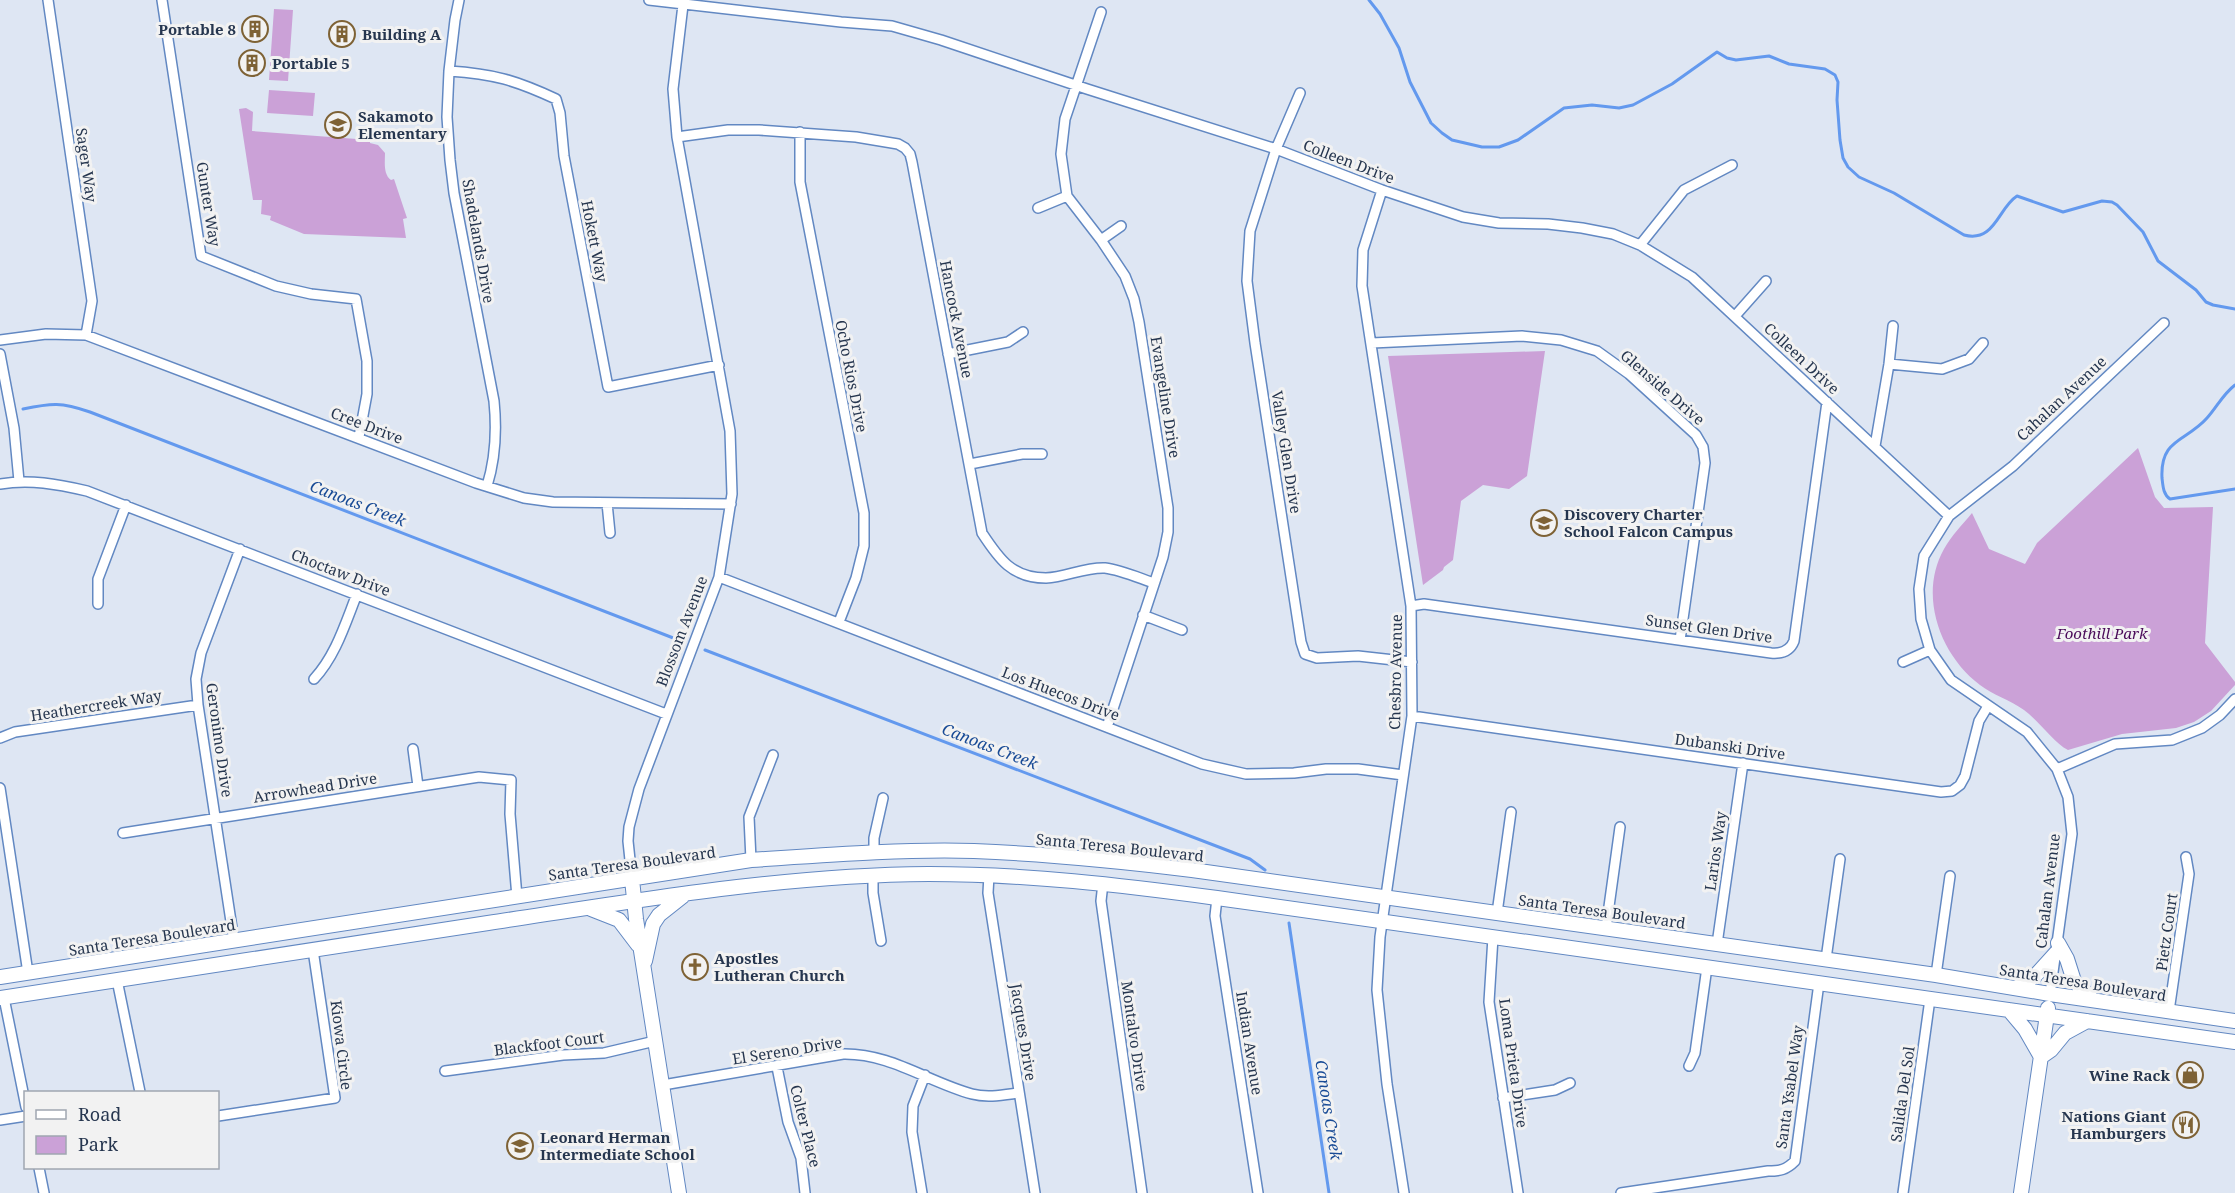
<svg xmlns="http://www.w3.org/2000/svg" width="2235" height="1193" viewBox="0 0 2235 1193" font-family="'Noto Serif',serif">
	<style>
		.green { fill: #cba1d7 }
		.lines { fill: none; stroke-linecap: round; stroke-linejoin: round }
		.stream { stroke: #6399ee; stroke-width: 3 }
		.street-casing { stroke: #6288c2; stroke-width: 12 }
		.secondary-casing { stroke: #6288c2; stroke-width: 16 }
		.street { stroke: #fff; stroke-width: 9 }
		.secondary { stroke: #fff; stroke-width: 14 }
		.labels { text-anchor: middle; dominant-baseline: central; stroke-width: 6; stroke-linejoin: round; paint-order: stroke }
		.poi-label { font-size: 15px; font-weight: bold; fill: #26364f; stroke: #f2f2f2; text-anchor: start }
		.street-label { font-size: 15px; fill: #26364f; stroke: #f2f2f2 }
		.park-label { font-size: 15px; font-style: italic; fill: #4a0a59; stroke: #f2f2f2 }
		.water-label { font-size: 16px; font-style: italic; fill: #194b96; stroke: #f2f2f2 }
	</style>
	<rect width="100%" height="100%" fill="#dee6f3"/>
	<path class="green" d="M274,9L293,10L288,81L269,80Z
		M269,90L315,93L313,116L267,113Z
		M246,108L253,112L252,131L370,140V143L378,145L385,153C385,162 383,174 391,180L394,179L407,218L403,219L406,238L304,234L270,220L271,216L261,214L262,200H253L239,109Z
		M1545,351L1527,476L1509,489L1483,485L1461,501L1453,560L1444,567L1443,570L1423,585L1388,356Z
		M2138,448L2155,497L2164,508L2213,507L2205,643L2235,682V685L2211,711L2194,722L2176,728L2122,734L2068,750C2054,743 2039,721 2024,710C2010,700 1993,695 1980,685C1940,655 1918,595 1944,549C1951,536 1963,524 1972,513L1989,549L2025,564L2037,543Z"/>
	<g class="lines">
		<path class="stream" d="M1369,0L1380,14L1399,48L1410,82L1431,123L1442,133L1452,140L1482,147H1499L1518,140L1564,108L1592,105L1619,108L1633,105L1672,84L1717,52L1727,58L1736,60L1769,56L1789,64L1825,69L1835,75L1838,82L1837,100L1840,140L1843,158L1848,167L1859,177L1894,193L1964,235C1995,243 1998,208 2017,196L2063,212L2102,201L2112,202L2117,205L2143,232L2158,261L2196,290L2206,302L2213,305L2235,309
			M2235,385C2223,394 2217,407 2207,418C2186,442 2160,438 2162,478C2163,486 2163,494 2170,499L2235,489
			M23,409C52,403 61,402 90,412L681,641
			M705,650L1250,859L1265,870
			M1289,923L1329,1193"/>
		<defs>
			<path id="street" d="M48,0L92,301L86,335
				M162,0L201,256L276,286L311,294L356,299L367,361V394L359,437
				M459,0L455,20L449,71L447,117L450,160L454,193L494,401C497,431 496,457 487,486
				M649,0L841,22L892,26L941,40L1087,89L1276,149L1382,190L1463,217L1499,223L1548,224L1582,228L1613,234L1640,245L1692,277L1949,516
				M1101,12L1065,119L1061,154L1067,196L1101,240L1125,276L1134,299L1139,322L1168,508V532L1163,557L1107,727
				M449,71C494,74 515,80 556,99L560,113L564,156L608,387L719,365
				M1300,93L1276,149L1250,231L1247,281L1255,343L1301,642L1305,654L1317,658L1358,656L1412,662
				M800,132V182L864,513V546L856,578L839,622
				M677,137L728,130H759L856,137L898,144L905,148L910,154L912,162L982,533C999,559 1012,578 1046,578C1066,577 1085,567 1105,568C1121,570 1139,578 1154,583
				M1382,190L1363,250L1362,286L1411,606L1412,716L1380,937L1377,990L1387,1084L1404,1193
				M1038,208L1067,196
				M1101,240L1121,226
				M1640,245L1684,190L1732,165
				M1735,316L1766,281
				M0,340L46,334L86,335L476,483L524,498L553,502L731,504
				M1372,343L1522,336L1561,340L1597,351L1629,374L1696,435L1703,447L1705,463L1680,640
				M0,354L14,428L19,481
				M948,354L1008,342L1023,332
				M1889,364L1942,369L1969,359L1983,343
				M1875,446L1889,364L1893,326
				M970,464L1022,454H1042
				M0,484C30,479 57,484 87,491L666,714
				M607,503L610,533
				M719,577L1202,764L1246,774L1294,773L1326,769H1358L1403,775
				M98,604V579L126,505
				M1411,606L1424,604L1771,653C1782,654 1790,651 1794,641L1827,402
				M1143,615L1182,630
				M1903,662L1930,650
				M314,679C336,655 345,624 357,594
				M1412,716L1941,792L1952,791L1960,785L1965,776L1979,721L1988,706
				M0,738L15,732L198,705
				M413,749L418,786
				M2057,769L2115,744L2172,740L2202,728L2220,715L2235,699
				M0,788L28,973
				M123,833L479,777L511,780L510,814L517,897
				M874,852V838L883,798
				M751,860L749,817L773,755
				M989,875L988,893L1035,1193
				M873,876V893L881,941
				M632,879L628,841L629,827L639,789L719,577L732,494L730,431L677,137L673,89L683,5
				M1103,883L1101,901L1142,1193
				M1217,898L1215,916L1258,1193
				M1497,913L1511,812
				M1606,928L1620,827
				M1493,937L1489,1002L1518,1193
				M234,941L198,705L196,679L201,653L240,549
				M1717,944L1743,763
				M1826,959L1840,859
				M1936,975L1950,876
				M117,980L140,1092
				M2050,994L2072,834L2068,797L2057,769L2027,732L1951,680L1930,650L1921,619L1919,589L1924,556L1949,516L2013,466L2164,323
				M4,998L26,1107
				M2169,1011L2189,874L2186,857
				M1689,1066L1695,1053L1707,967
				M777,1067L788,1122L801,1158L805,1193
				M445,1071L563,1055L604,1053L655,1041
				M663,1085L843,1054C890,1053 928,1082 972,1094C987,1098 1003,1095 1018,1093
				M1503,1098L1555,1090L1570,1083
				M218,1116L335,1098L313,950
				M0,1120L26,1116
				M39,1168L44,1193
				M922,1193L912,1132L913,1106L925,1075
				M1621,1193L1768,1171C1780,1171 1786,1170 1795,1161L1819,983
				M1903,1193L1930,999"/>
			<path id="secondary" d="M632,879L636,919L679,1193
				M591,909L619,920L638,945
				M2058,943L2067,959L2074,981L2093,1000
				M645,961L653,924L659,915L683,896
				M0,977L751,860C826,855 900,849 974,851C1048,854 1120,861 1192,870L1936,975L2050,994L2235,1021
				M2016,988L2035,976L2056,953
				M0,998C163,973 325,948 488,923C634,901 780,875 929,874C1026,874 1121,885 1217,898L2235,1042
				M2009,1010L2025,1029L2041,1057L2051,1050L2065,1033L2087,1021
				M2021,1193L2048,1008"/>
		</defs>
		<use href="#street" class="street-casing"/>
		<use href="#secondary" class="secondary-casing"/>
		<use href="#street" class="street"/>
		<use href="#secondary" class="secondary"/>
	</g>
	<defs>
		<symbol id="building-ring" viewBox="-11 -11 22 22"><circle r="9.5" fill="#f2f2f2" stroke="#7e6235" stroke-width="1.5"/><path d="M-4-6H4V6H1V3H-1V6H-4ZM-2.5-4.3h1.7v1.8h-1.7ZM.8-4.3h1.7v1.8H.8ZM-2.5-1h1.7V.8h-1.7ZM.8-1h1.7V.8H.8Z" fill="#7e6235"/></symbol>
		<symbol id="school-ring" viewBox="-11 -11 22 22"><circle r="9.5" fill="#f2f2f2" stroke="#7e6235" stroke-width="1.5"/><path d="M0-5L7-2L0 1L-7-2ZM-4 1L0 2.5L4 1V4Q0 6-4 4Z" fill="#7e6235"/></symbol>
		<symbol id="church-ring" viewBox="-11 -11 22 22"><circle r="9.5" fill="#f2f2f2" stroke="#7e6235" stroke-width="1.5"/><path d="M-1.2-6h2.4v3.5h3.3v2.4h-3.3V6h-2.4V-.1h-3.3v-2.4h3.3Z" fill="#7e6235"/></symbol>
		<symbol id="shop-ring" viewBox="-11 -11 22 22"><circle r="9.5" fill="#f2f2f2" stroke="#7e6235" stroke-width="1.5"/><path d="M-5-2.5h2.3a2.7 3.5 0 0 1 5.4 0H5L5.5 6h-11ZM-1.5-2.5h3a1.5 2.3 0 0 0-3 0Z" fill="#7e6235"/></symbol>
		<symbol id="restaurant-ring" viewBox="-11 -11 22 22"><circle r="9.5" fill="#f2f2f2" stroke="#7e6235" stroke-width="1.5"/><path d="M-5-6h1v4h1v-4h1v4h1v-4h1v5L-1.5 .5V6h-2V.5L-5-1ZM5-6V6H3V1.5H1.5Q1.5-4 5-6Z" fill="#7e6235"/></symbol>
	</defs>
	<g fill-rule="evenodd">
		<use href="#building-ring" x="240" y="14" width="30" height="30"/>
		<use href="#building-ring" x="327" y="19" width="30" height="30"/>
		<use href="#building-ring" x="237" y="48" width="30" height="30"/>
		<use href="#school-ring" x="323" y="110" width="30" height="30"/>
		<use href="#school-ring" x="1529" y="508" width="30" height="30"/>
		<use href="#church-ring" x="680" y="952" width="30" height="30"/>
		<use href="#shop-ring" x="2175" y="1060" width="30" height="30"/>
		<use href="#restaurant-ring" x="2171" y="1110" width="30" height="30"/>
		<use href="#school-ring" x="505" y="1131" width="30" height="30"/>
	</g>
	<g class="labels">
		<g class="poi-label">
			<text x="236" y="29" text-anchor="end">Portable 8</text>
			<text x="362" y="34">Building A</text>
			<text x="272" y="63">Portable 5</text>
			<text x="358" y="116">Sakamoto<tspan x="358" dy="17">Elementary</tspan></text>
			<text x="1564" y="514">Discovery Charter<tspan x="1564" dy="17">School Falcon Campus</tspan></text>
			<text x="714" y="958">Apostles<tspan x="714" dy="17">Lutheran Church</tspan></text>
			<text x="2170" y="1075" text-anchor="end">Wine Rack</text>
			<text x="2166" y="1116" text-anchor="end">Nations Giant<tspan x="2166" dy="17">Hamburgers</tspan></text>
			<text x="540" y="1137">Leonard Herman<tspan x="540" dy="17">Intermediate School</tspan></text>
		</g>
		<g class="street-label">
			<text transform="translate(1349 161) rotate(21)">Colleen Drive</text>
			<text transform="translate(87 165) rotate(82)">Sager Way</text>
			<text transform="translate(209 204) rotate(81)">Gunter Way</text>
			<text transform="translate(479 241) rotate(80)">Shadelands Drive</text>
			<text transform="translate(595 241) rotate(79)">Hokett Way</text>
			<text transform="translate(957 319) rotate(79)">Hancock Avenue</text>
			<text transform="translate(1802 358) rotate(43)">Colleen Drive</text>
			<text transform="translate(852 376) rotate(79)">Ocho Rios Drive</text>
			<text transform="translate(1663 387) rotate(41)">Glenside Drive</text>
			<text transform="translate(1166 397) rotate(81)">Evangeline Drive</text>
			<text transform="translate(2061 398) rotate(-43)">Cahalan Avenue</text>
			<text transform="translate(367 425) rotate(21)">Cree Drive</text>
			<text transform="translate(1287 452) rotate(81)">Valley Glen Drive</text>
			<text transform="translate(341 572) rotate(21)">Choctaw Drive</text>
			<text transform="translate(1709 628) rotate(8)">Sunset Glen Drive</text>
			<text transform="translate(681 631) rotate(-69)">Blossom Avenue</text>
			<text transform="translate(1395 672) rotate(-89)">Chesbro Avenue</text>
			<text transform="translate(1061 693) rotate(21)">Los Huecos Drive</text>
			<text transform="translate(96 705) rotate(-9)">Heathercreek Way</text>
			<text transform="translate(220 740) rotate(82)">Geronimo Drive</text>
			<text transform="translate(1730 746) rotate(8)">Dubanski Drive</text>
			<text transform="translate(315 787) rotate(-9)">Arrowhead Drive</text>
			<text transform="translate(1120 847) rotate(6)">Santa Teresa Boulevard</text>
			<text transform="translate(1715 851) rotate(-82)">Larios Way</text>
			<text transform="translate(632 863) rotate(-8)">Santa Teresa Boulevard</text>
			<text transform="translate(2047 891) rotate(-83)">Cahalan Avenue</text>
			<text transform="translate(1602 911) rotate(8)">Santa Teresa Boulevard</text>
			<text transform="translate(2166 932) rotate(-82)">Pietz Court</text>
			<text transform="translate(152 937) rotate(-9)">Santa Teresa Boulevard</text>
			<text transform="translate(2083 982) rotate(9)">Santa Teresa Boulevard</text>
			<text transform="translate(1024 1032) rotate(81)">Jacques Drive</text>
			<text transform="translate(1135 1036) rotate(82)">Montalvo Drive</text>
			<text transform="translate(549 1043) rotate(-7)">Blackfoot Court</text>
			<text transform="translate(1250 1043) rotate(81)">Indian Avenue</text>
			<text transform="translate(342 1045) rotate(83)">Kiowa Circle</text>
			<text transform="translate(787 1050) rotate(-9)">El Sereno Drive</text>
			<text transform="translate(1514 1063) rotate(82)">Loma Prieta Drive</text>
			<text transform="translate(1789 1087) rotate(-82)">Santa Ysabel Way</text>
			<text transform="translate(1902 1094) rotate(-82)">Salida Del Sol</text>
			<text transform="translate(806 1126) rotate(76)">Colter Place</text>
		</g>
		<g class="park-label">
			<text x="2102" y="633">Foothill Park</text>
		</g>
		<g class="water-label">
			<text transform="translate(358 503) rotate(21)">Canoas Creek</text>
			<text transform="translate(990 746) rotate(21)">Canoas Creek</text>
			<text transform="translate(1329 1110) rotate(81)">Canoas Creek</text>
		</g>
	</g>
	<rect x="24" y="1091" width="195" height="78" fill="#f2f2f2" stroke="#a0a7b1" stroke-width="1.5"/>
	<rect x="36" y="1110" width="30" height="9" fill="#ffffff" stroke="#a0a7b1" stroke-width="1.5"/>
	<text x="78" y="1121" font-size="18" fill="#26364f">Road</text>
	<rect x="36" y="1136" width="30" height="18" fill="#cba1d7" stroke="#a0a7b1" stroke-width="1.5"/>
	<text x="78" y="1151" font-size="18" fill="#26364f">Park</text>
</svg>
